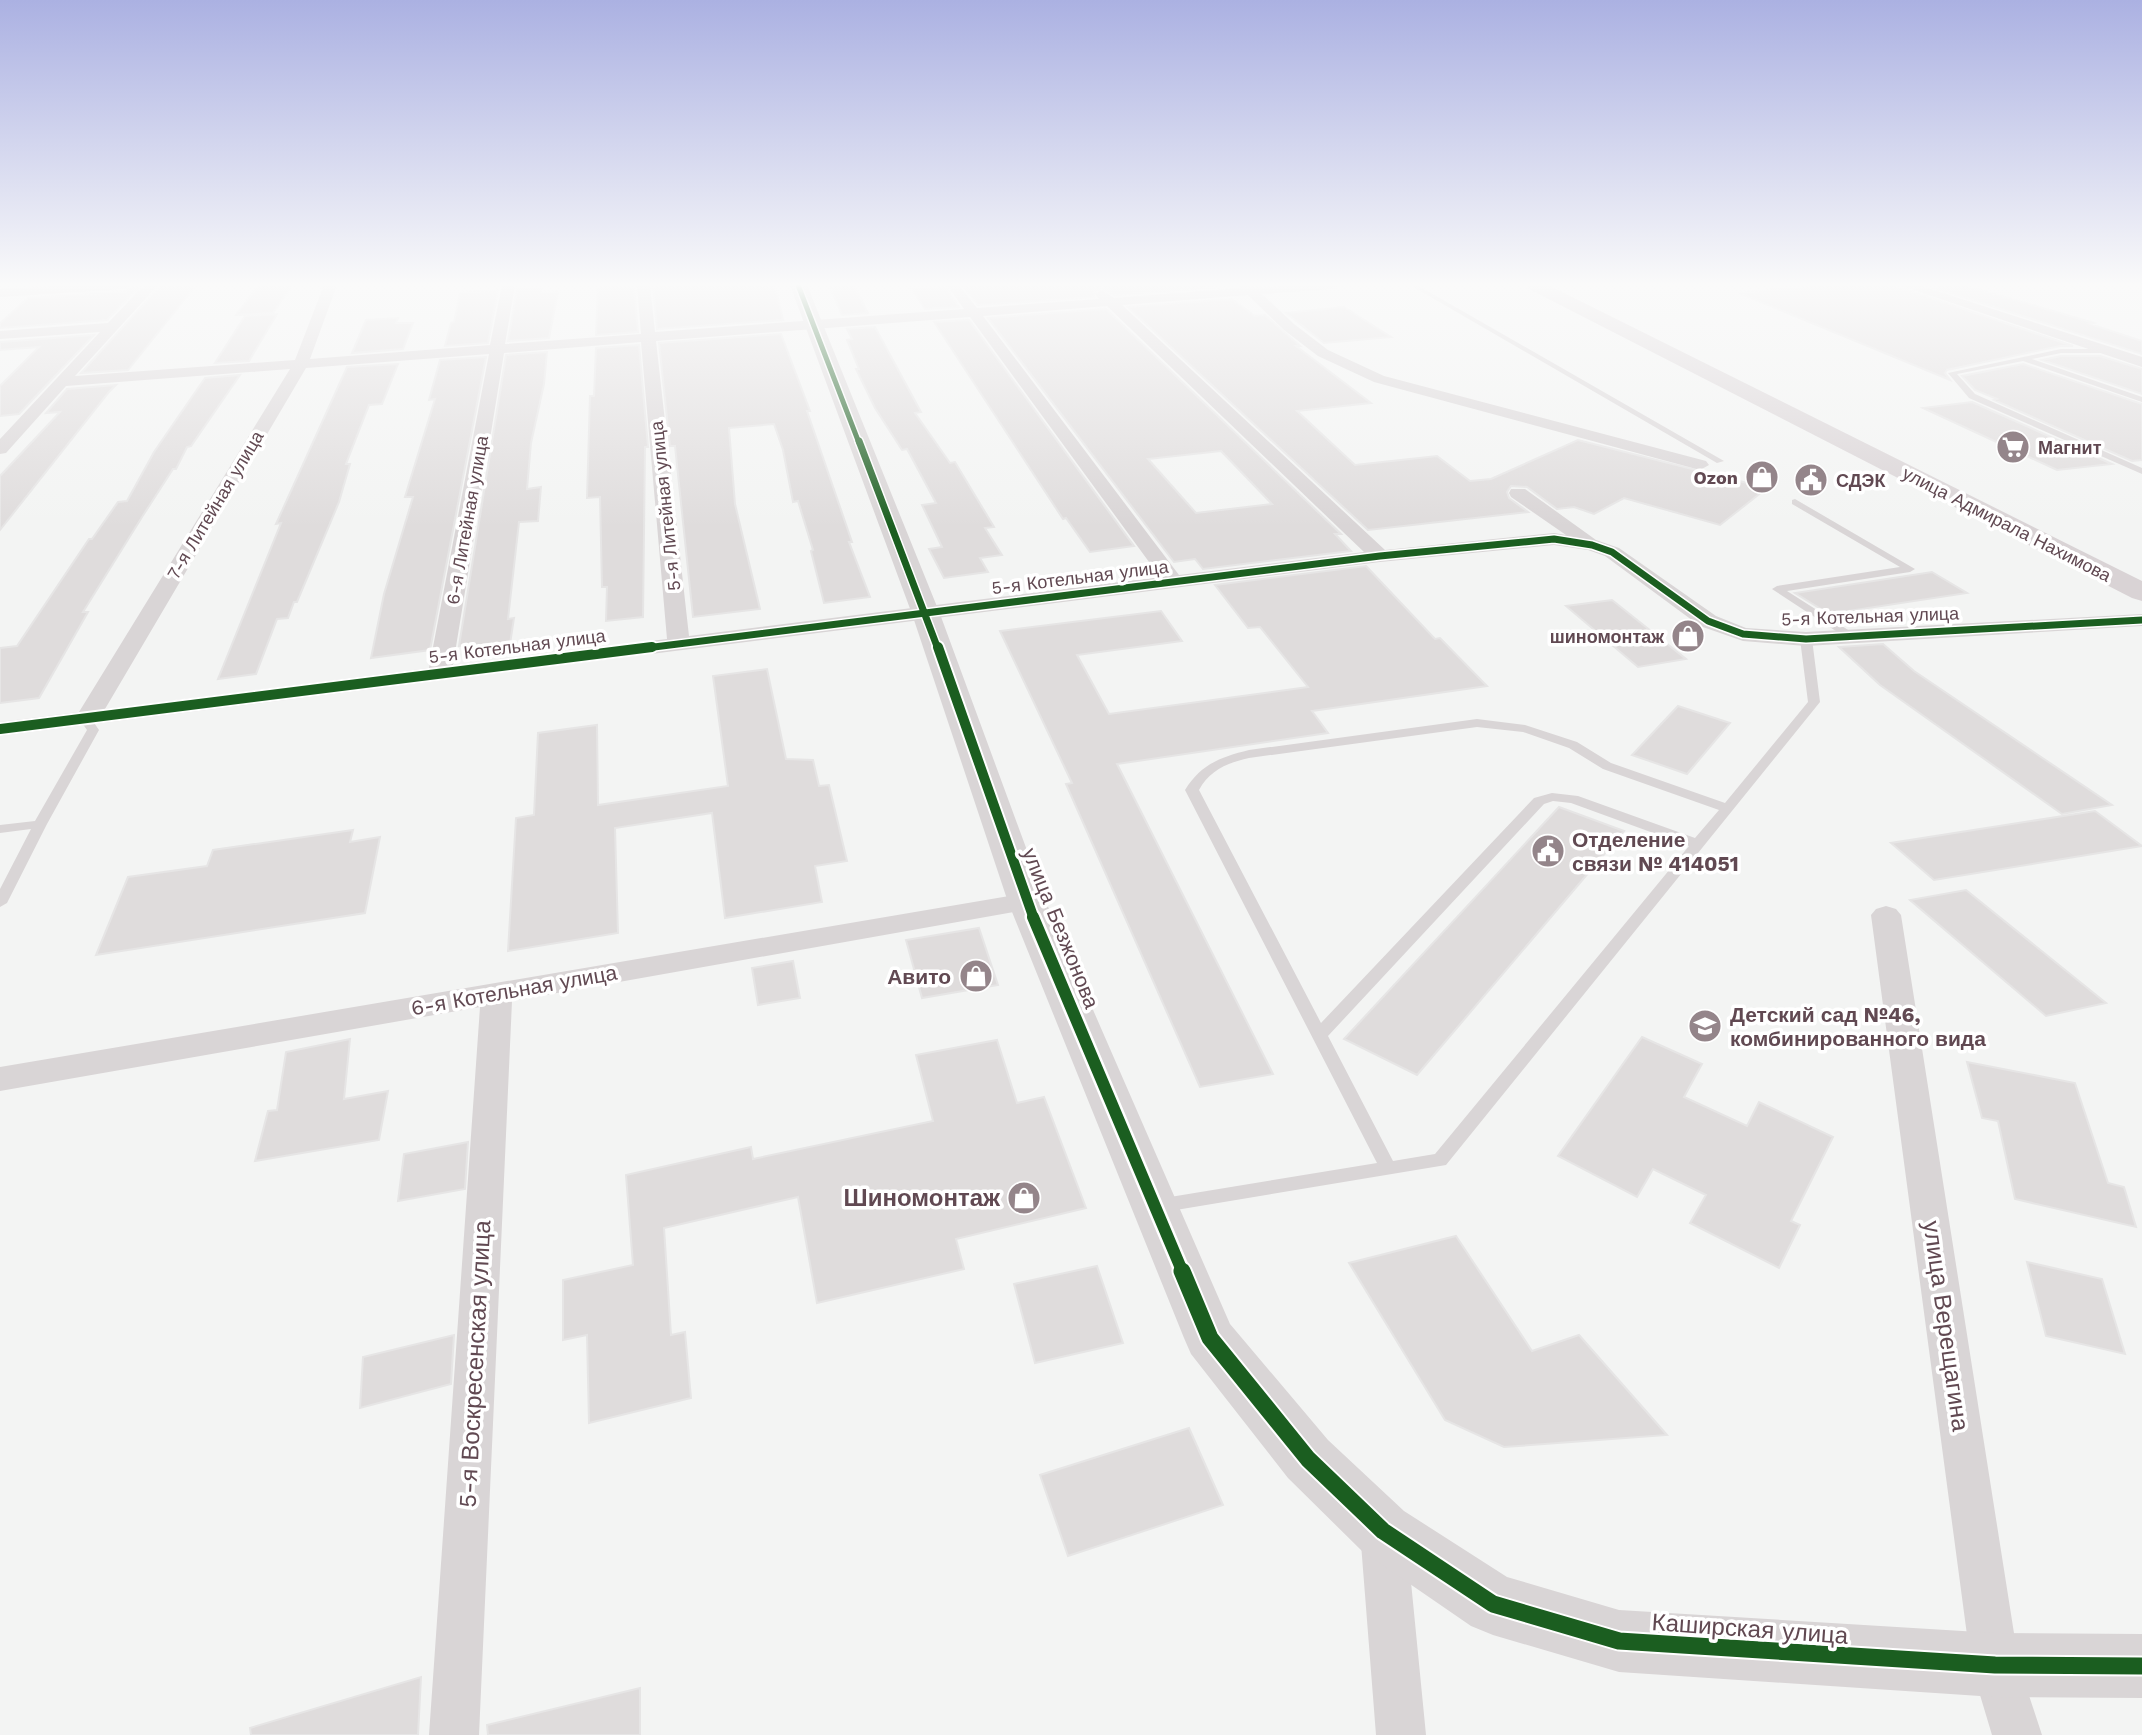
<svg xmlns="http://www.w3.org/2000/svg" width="2142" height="1735" viewBox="0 0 2142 1735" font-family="'Work Sans',sans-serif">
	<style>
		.building { fill: #dfdcdc; stroke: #e6e5e5; stroke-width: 2; fill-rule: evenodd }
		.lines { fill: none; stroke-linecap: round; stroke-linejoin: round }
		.service { fill: #d9d5d6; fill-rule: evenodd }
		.minor { fill: #d9d5d6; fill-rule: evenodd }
		.tertiary { fill: #d9d5d6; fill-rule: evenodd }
		.secondary { fill: #d9d3d5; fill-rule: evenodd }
		.cycleway-far4-casing { stroke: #fff; stroke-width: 8 }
		.cycleway-far3-casing { stroke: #fff; stroke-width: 10 }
		.cycleway-far2-casing { stroke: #fff; stroke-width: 14 }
		.cycleway-far1-casing { stroke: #fff; stroke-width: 17 }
		.cycleway-casing { stroke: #fff; stroke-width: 21 }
		.cycleway-far4 { stroke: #1b5e20; stroke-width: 5 }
		.cycleway-far3 { stroke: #1b5e20; stroke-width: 7 }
		.cycleway-far2 { stroke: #1b5e20; stroke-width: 10 }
		.cycleway-far1 { stroke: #1b5e20; stroke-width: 12 }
		.cycleway { stroke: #1b5e20; stroke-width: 17 }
		.labels { text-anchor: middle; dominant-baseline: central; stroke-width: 7; stroke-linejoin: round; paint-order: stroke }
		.far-poi-label { font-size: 18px; font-weight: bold; fill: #614952; stroke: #fff; text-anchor: start }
		.far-street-label { font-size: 18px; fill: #614952; stroke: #fff }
		.poi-label { font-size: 21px; font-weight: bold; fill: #614952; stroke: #fff; text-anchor: start }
		.street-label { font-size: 21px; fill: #614952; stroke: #fff }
		.near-poi-label { font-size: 24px; font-weight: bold; fill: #614952; stroke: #fff; text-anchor: end }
		.near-street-label { font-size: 24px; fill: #614952; stroke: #fff }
	</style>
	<rect width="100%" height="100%" fill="#f3f4f3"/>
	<path class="building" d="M134,285H141L107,320L0,328V323L28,298L125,292Z
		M161,285H196L128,370L81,373Z
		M259,285H292L273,313L236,315Z
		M598,285L634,286L638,332L596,335Z
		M670,285H775L783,320L657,329L653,286Z
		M829,285H854L868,313L842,315Z
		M962,285H1215L1218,287L1115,295L1101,288L1094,292V297L978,305Z
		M1816,285H1896L1898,287L2073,346H2060L1947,370L1945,373L1950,380L1739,293Z
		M1925,285H1964L2094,323L2090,324L2142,341V354Z
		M945,286L959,307L925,309L911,288Z
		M541,287V293L558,292L549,338L508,341L517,289Z
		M498,290L488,343L445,346L451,323L454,322L460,293Z
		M1232,299L1255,316L1265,315L1300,346H1296L1371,403L1297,411L1355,465L1437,456L1470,481L1491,479L1578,440L1767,488L1720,525L1624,498L1594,514L1574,507L1557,509L1527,487L1511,486L1507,492L1509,498L1528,512L1368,530L1128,307Z
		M1344,307L1391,337L1324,343L1286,313Z
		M1106,309L1341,534H1335L1351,551L1203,569L1195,559L1174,562L988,318ZM1221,451L1272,504L1196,513L1148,459Z
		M277,314L249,361L215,363L245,316Z
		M398,318L396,323H413L403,349L352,353L366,320Z
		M969,320L1134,546L1090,552L1066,518L1063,519L934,322Z
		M875,327L921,412L915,413L950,463L955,462L994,527L985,528L1002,555L980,558L988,572L944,578L929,549L942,547L922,505L936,503L907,449L902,450L875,408L856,369H859L847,340L852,339L847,329Z
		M781,334L810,411H807L852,542H849L870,597L824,603L811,551L813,550L798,501L793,502L783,450L774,424L729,428L735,504L760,609L693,617L675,446H670L659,343Z
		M94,335L19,414L0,416V386L39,347L0,350V342Z
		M639,345L648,447H645L643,617L606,621L607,587H602L600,497L587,498L590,396H594L596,348Z
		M547,352L544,384L531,443L527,489L541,487L538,521L519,522L508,619L514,618L510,644L464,649V645L459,646L506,355Z
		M2061,356H2100L2142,369V394L2042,360Z
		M486,357L430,650L371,658L384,594L413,497H405L435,399L429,400L440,360Z
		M398,364L382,404L369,405L346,464H350L339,502L297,602H294L288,618L277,619L256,674L218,679L281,523L276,524L347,367Z
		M2023,364L2142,404V460L2132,461L1994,400L1997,399L1975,390L1962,376Z
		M240,375L191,446L187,447L176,469H173L142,517L83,612H88L39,698L0,703V648L17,646L89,539H92L118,502L127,501L154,452L205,378Z
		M116,385L109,392L0,530V476L60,412L46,413L67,389Z
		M1972,402L2112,464L2057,470L1923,408Z
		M1366,566L1435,639L1440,638L1487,686L1312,711L1328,733L1117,764L1273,1074L1200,1087L1066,784L1072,783L1000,631L1161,611L1182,641L1077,655L1109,714L1308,687L1260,627L1248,628L1215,585Z
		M1932,572L1967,593L1829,614L1795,593Z
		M1612,600L1686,659L1638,667L1566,606Z
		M1883,644L1914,671L2112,805L2062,814L1880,685L1839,647Z
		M767,669L786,759L813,760L819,786L829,785L847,861L815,866L822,902L725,918L712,813L615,828L618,933L508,951L516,818L534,815L538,733L597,725L598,805L728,786L713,676Z
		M1678,706L1730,723L1687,774L1632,755Z
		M1559,807L1624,831L1417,1075L1344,1039Z
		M2095,811L2142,846L1934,880L1891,843Z
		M353,830L350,842L380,837L365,913L96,955L128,877L207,866L213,850Z
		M1966,890L2106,1003L2046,1016L1910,900Z
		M979,928L998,985L922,998L906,940Z
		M793,961L800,998L758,1005L752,968Z
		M1642,1037L1702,1064L1684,1097L1747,1126L1759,1102L1833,1137L1791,1221L1800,1225L1779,1268L1690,1223L1706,1195L1653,1169L1637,1197L1558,1156Z
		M350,1039L344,1099L388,1091L379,1140L255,1161L268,1111L277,1110L286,1052Z
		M997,1040L1017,1103L1044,1097L1086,1208L956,1239L964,1269L817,1303L798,1197L664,1228L671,1335L685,1332L691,1398L589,1423L587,1335L563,1340V1280L633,1265L626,1175L751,1147L753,1159L933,1121L916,1055Z
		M1967,1062L2075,1083L2108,1183L2124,1187L2136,1227L2015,1199L1998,1121L1982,1118Z
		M468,1142L465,1189L398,1201L404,1154Z
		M1456,1236L1532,1351L1579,1335L1667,1435L1504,1447L1445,1420L1349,1263Z
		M2027,1262L2102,1279L2125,1354L2046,1336Z
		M1097,1266L1123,1343L1035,1363L1014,1284Z
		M454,1335L451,1384L360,1408L363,1357Z
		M1189,1428L1223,1505L1068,1556L1040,1475Z
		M421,1677L418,1735H251L250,1728Z
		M640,1688V1735H488L487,1725Z"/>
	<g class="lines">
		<path class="service" d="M1410,285H1417L1724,461L1717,463Z
			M2061,349H2108L2112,351L2108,353H2061L2032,359L2142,397V402L2023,361L1957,374L1975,394L2142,468V474L1969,398L1948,373Z
			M1795,499L1915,569L1910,572L1787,591L1856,635V639H1848L1772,589L1777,586L1900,567L1792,504V500Z
			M1806,636L1812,639L1820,702L1446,1165L1158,1213L1152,1211L1149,1206L1152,1201L1158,1199L1377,1163L1185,790C1201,764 1221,757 1249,750L1477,719L1525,725L1577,742L1611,763L1725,803L1808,702L1800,639ZM1477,727L1523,732L1569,748L1603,769L1719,810L1695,838L1578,796L1552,793L1534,798L1321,1023L1199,790C1210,770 1227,763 1249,758ZM1553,801L1571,803L1689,846L1435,1154L1393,1161L1328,1036L1544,804Z
			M86,716L90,717L99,730L47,824L7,903L0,907V889L31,829L0,833V825L35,821L87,730L80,720Z"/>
		<path class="minor" d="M71,285H132L125,289L0,297V289Z
			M144,285H158L75,376L295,360L324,285H337L310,359L490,345L502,285H515L505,344L641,334L637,285H650L655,332L964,309L947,285H959L977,308L1099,299L1095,294L1102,290L1114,298L1240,288L1238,285L1254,287L1339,285L1333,289L1262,294L1294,324L1328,350L1384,376L1706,461L1709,465L1700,470L1374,382L1318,356L1284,330L1248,295L1122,305L1385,550L1554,533L1566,535L1511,497L1509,493L1511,489H1525L1596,540L1619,548L1716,616L1746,628L1806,632L2142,614V626L1806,646L1743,641L1700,626L1605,556L1588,550L1554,545L1380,562L0,736V722L79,712L290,369L66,386L6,453L0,454V439L100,332L0,339V331L108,323ZM1107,306L1364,552L1179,575L983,316ZM970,317L1160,577L689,636L656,341ZM641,342L667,639L453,665L504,353ZM489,354L429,668L105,709L306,368Z
			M1899,285H1918L2142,357V367Z
			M1027,893L1037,896L1041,902L1037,908L512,1001L479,1735H429L480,1007L0,1091V1067Z
			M1886,906L1896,909L1901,915L2019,1665L2042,1735H1992L1971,1665L1871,915L1876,909Z
			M1383,1509L1399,1516L1406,1531L1426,1735H1376L1360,1531L1367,1516Z"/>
		<path class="tertiary" d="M790,285H807L940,614L1046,902L1230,1324L1328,1440L1404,1511L1507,1577L1619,1610L1995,1633L2142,1634V1698L1995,1697L1619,1672L1493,1635L1471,1626L1362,1551L1288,1478L1191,1354L1184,1338L1008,902L912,614Z"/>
		<path class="secondary" d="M1526,285H1548L2142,581V601L2132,598L1529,289Z"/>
		<defs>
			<path id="cycleway-far4" d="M798,285L859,443"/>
			<path id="cycleway-far3" d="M859,441L938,649
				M638,649L1380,556L1554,539L1592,545L1612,552L1708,621L1743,634L1806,639L2142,620"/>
			<path id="cycleway-far2" d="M938,647L1034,919
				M0,729L652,647"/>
			<path id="cycleway-far1" d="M1033,917L1183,1273"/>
			<path id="cycleway" d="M1182,1271L1210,1338L1308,1459L1383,1531L1493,1604L1619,1641L1995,1665L2142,1666"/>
		</defs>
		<use href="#cycleway-far4" class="cycleway-far4-casing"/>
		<use href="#cycleway-far3" class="cycleway-far3-casing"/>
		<use href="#cycleway-far2" class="cycleway-far2-casing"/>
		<use href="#cycleway-far1" class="cycleway-far1-casing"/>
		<use href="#cycleway" class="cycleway-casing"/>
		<use href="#cycleway-far4" class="cycleway-far4"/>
		<use href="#cycleway-far3" class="cycleway-far3"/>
		<use href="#cycleway-far2" class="cycleway-far2"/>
		<use href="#cycleway-far1" class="cycleway-far1"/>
		<use href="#cycleway" class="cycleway"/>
	</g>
	<linearGradient id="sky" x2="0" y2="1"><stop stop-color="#abb1e2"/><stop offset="0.54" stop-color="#fafafa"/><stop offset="1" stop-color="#fafafa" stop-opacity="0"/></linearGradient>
	<rect width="2142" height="527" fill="url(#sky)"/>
	<defs>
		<symbol id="supermarket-disc" viewBox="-11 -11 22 22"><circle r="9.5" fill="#94858a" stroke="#fff"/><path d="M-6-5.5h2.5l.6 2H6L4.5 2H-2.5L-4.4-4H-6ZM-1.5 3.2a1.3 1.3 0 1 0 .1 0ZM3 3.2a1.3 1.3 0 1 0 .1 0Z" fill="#fff"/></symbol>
		<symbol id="shop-disc" viewBox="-11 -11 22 22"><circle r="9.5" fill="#94858a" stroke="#fff"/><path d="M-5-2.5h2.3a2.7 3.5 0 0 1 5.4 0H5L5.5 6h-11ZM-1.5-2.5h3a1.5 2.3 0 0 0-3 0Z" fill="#fff"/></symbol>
		<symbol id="civic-disc" viewBox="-11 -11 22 22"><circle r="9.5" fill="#94858a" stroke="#fff"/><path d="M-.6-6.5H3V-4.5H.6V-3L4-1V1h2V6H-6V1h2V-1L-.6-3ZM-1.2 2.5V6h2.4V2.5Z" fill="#fff"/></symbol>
		<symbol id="school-disc" viewBox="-11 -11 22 22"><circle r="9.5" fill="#94858a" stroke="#fff"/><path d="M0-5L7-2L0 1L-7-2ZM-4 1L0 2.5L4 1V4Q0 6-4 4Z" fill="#fff"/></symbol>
	</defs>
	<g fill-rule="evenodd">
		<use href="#supermarket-disc" x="1994" y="428" width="38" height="38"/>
		<use href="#shop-disc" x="1743" y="458" width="38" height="38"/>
		<use href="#civic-disc" x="1792" y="461" width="38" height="38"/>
		<use href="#shop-disc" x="1669" y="617" width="38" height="38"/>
		<use href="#civic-disc" x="1529" y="832" width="38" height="38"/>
		<use href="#shop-disc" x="957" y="957" width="38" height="38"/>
		<use href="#school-disc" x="1686" y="1007" width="38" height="38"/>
		<use href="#shop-disc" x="1005" y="1179" width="38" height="38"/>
	</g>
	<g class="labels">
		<g class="far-poi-label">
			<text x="2038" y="447">Магнит</text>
			<text x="1738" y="477" text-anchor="end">Ozon</text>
			<text x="1836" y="480">СДЭК</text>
			<text x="1664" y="636" text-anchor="end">шиномонтаж</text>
		</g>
		<g class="far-street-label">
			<text transform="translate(215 505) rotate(-59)">7-я Литейная улица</text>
			<text transform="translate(665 506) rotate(-96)">5-я Литейная улица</text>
			<text transform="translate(467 520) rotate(-80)">6-я Литейная улица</text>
			<text transform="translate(2007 524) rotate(27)">улица Адмирала Нахимова</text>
			<text transform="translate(1080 577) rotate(-7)">5-я Котельная улица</text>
			<text transform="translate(1870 616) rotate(-2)">5-я Котельная улица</text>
			<text transform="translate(517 646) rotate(-7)">5-я Котельная улица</text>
		</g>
		<g class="poi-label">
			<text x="1572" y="839">Отделение<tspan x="1572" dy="24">связи № 414051</tspan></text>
			<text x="951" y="976" text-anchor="end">Авито</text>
			<text x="1730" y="1014">Детский сад №46,<tspan x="1730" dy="24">комбинированного вида</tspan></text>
		</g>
		<g class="street-label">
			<text transform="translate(1061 928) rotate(68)">улица Безжонова</text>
			<text transform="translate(514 990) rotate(-10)">6-я Котельная улица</text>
		</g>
		<g class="near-poi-label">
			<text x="1000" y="1198">Шиномонтаж</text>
		</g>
		<g class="near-street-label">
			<text transform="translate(1946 1326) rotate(82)">улица Верещагина</text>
			<text transform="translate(475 1364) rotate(-87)">5-я Воскресенская улица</text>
			<text transform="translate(1750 1629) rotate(4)">Каширская улица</text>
		</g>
	</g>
</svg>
